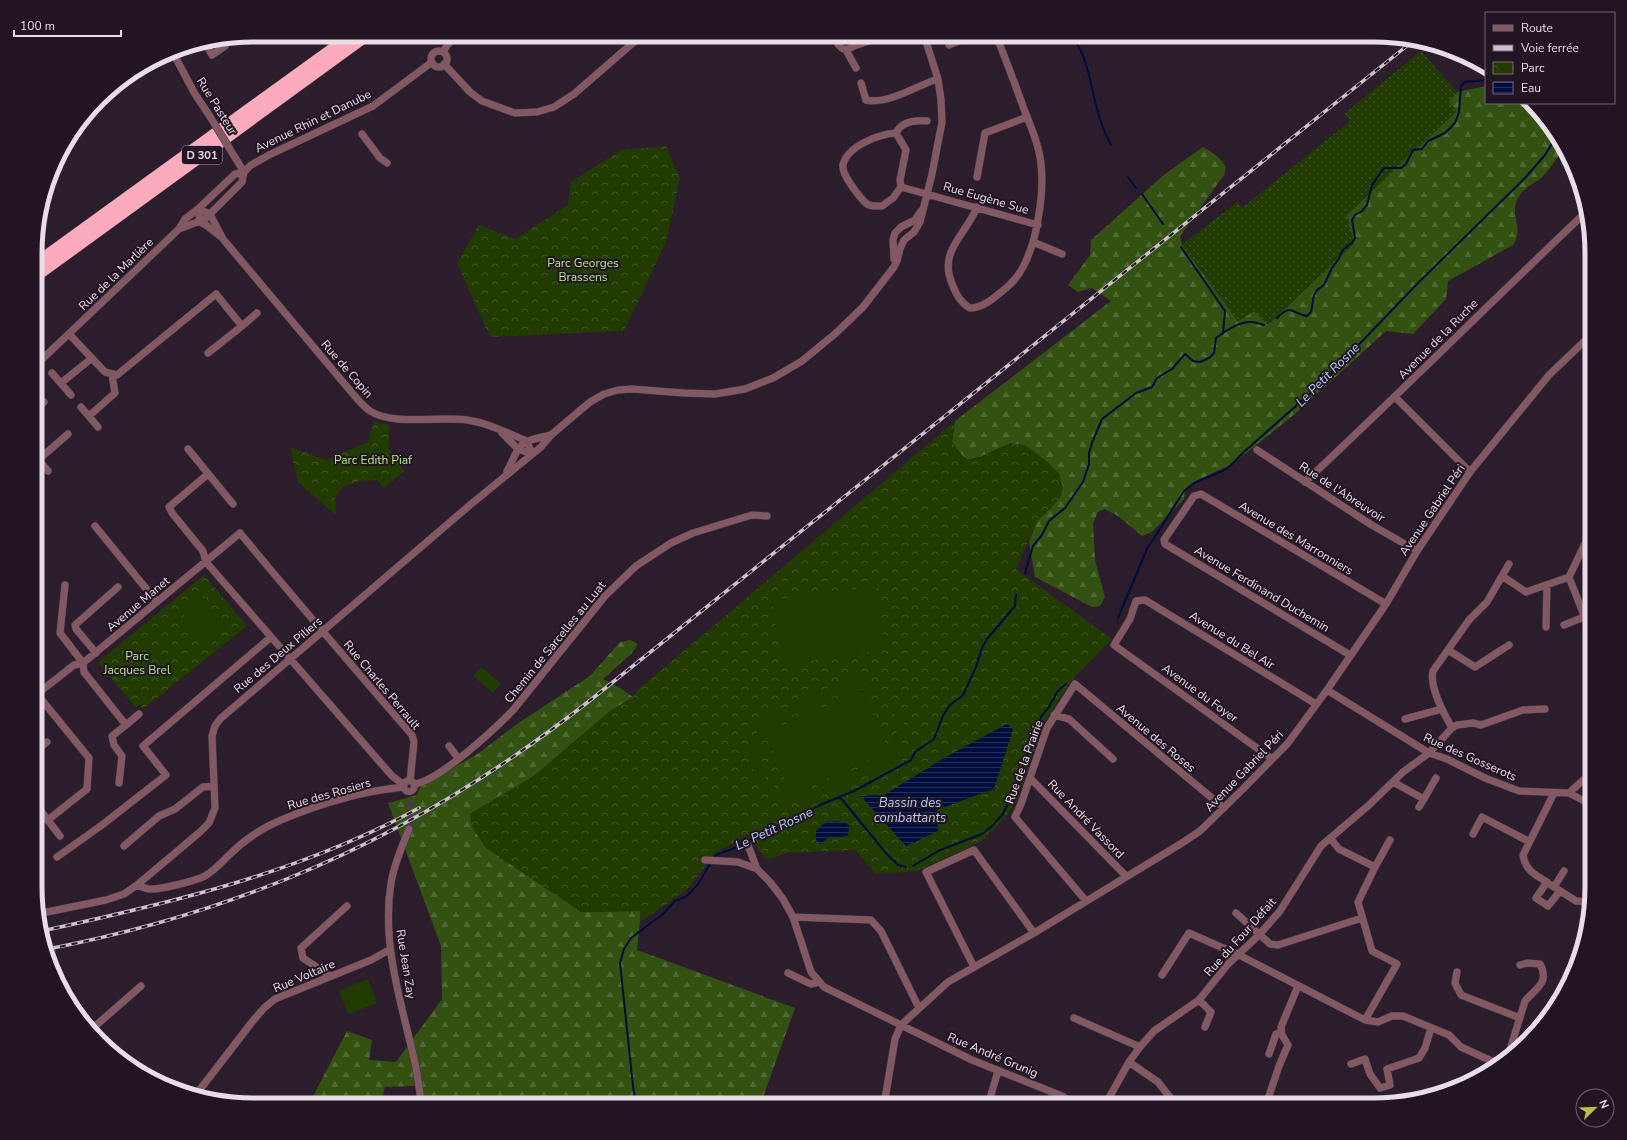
<svg xmlns="http://www.w3.org/2000/svg" width="1627" height="1140" viewBox="0 0 1627 1140" font-family="'Nunito Sans',sans-serif">
	<style>
		.forest { fill: url(#forest-firs) }
		.park { fill: url(#park-crowns) }
		.garden { fill: url(#garden-dots) }
		.pitch { fill: #213b01; fill-rule: evenodd }
		.water { fill: url(#water-rules) }
		.lines { fill: none; stroke-linecap: round; stroke-linejoin: round }
		.stream { stroke: #000d3d; stroke-width: 2 }
		.street-tunnel { stroke: #483a48; stroke-width: 7; stroke-dasharray: 7 3.5; stroke-linecap: butt }
		.street-casing { stroke: #463846; stroke-width: 8 }
		.highway-casing { stroke: #463846; stroke-width: 13 }
		.street { stroke: #825962; stroke-width: 7 }
		.highway { stroke: #fbabbb; stroke-width: 12 }
		.rail-casing { stroke: #cdc1cc; stroke-width: 3.5 }
		.rail { stroke: #221422; stroke-width: 2; stroke-dasharray: 6; stroke-linecap: butt }
		.street-bridge-casing { stroke: #463846; stroke-width: 8; stroke-linecap: butt }
		.street-bridge { stroke: #825962; stroke-width: 7 }
		.labels { text-anchor: middle; dominant-baseline: central; stroke-width: 4; stroke-linejoin: round; paint-order: stroke }
		.shield { fill: #221422; stroke: #ada1ad; stroke-width: 1 }
		.shield-label { font-size: 11px; font-weight: bold; fill: #e9dee8 }
		.street-label { font-size: 12px; fill: #e9dee8; stroke: #221422 }
		.park-label { font-size: 12px; fill: #b1ea7e; stroke: #221422 }
		.water-label { font-size: 13px; font-style: italic; fill: #b5cdf4; stroke: #221422 }
		.rim { fill: none; stroke: #e9dee8; stroke-width: 5 }
	</style>
	<defs>
		<pattern id="forest-firs" width="22" height="20" patternUnits="userSpaceOnUse"><rect width="22" height="20" fill="#335111"/><path d="M5 1l3.5 6h-7zM16 11l3.5 6h-7z" fill="#516a34"/></pattern>
		<pattern id="park-crowns" width="20" height="18" patternUnits="userSpaceOnUse"><rect width="20" height="18" fill="#213b01"/><path d="M2 6a3 3 0 1 1 6 0M12 15a3 3 0 1 1 6 0" fill="none" stroke="#415726"/></pattern>
		<pattern id="garden-dots" width="8" height="8" patternUnits="userSpaceOnUse"><rect width="8" height="8" fill="#213b01"/><path d="M2 2h.1M6 6h.1" fill="none" stroke="#415726" stroke-width="1.8" stroke-linecap="round"/></pattern>
		<pattern id="water-rules" width="6" height="5" patternUnits="userSpaceOnUse"><rect width="6" height="5" fill="#000d3d"/><path d="M0 2.5h6" fill="none" stroke="#253059"/></pattern>
	</defs>
	<rect width="100%" height="100%" fill="#2c1d2c"/>
	<path class="forest" d="M1486,86V103H1527L1564,146C1558,157 1552,166 1544,175C1533,186 1521,187 1516,203C1511,216 1524,229 1513,245L1448,281L1446,299L1413,334L1386,331L1296,413L1234,463L1192,483L1185,492L1184,499L1152,532L1142,536L1118,516L1105,509L1098,512L1093,523L1095,560L1105,597L1100,606L1092,607L1035,577L1029,542L1037,521L1051,508L1060,497L1063,487L1011,443L980,457L967,460L959,452L952,442L955,421L1111,301L1092,288L1078,292L1068,285L1090,255L1091,240L1165,174L1203,147C1213,152 1220,158 1226,167L1224,175L1180,236L1182,245L1238,321L1254,311L1270,323L1277,314L1346,215L1456,111L1448,102L1457,92Z
		M630,640L638,644L632,653L603,679L620,688L633,697L609,712L534,776L470,814L581,912L641,911L637,950L795,1008L762,1100L745,1105H426L415,1086L385,1087L380,1105H314L310,1102L347,1031L372,1040L369,1060L396,1062L442,999L441,946L388,803L417,795L420,787L479,753L517,724L590,676L620,642Z"/>
	<path class="park" d="M666,146L680,178L666,242L624,331L490,337L457,263L479,225L515,239L568,205L571,182L621,150Z
		M374,421L390,425L389,449L404,471L384,488L377,480L360,481L342,487L335,498L336,515L298,482L290,447L326,460L368,442Z
		M955,421L952,442L959,452L967,460L981,457L1011,443L1025,445L1049,463L1059,474L1063,487L1060,497L1051,508L1037,521L1016,569L1112,639L1070,682L1044,723L1017,801L1007,815L982,841L917,871L876,874L855,850L787,853L766,860L748,835L715,853L687,890L641,921L640,911L581,912L486,848L472,827L470,814L534,776L609,712L633,697L639,689Z
		M204,575L247,626L143,709L140,704L136,708L98,662Z"/>
	<path class="garden" d="M1421,51L1457,92L1448,102L1457,111L1347,215L1354,244L1270,323L1267,324L1254,311L1238,321L1182,245L1237,202L1242,208L1350,121L1344,114Z"/>
	<path class="pitch" d="M876,586L885,650L781,665L772,600Z
		M201,596L227,629L207,645L181,612Z
		M481,667L501,684L493,693L473,676Z
		M862,673L866,682C905,693 918,740 886,767C869,775 851,782 834,790C823,795 812,802 800,802C747,803 733,737 778,711ZM852,688C890,686 910,727 887,756L801,795C763,796 744,752 770,725Z
		M862,690L889,751L792,794L765,733Z
		M368,979L377,1003L348,1014L339,990Z"/>
	<path class="water" d="M1007,724L1013,729L994,789L936,810L938,831L906,846L861,796L884,795L946,757Z
		M835,821L846,823L849,826L848,836L828,838L820,844L816,840V831L823,824Z"/>
	<g class="lines">
		<path class="stream" d="M1073,35C1077,44 1082,52 1085,61C1094,89 1096,119 1111,145
			M1128,177L1136,188
			M1142,194L1163,224
			M1181,247L1225,311L1223,333
			M1277,318C1292,303 1291,313 1307,316L1311,312L1314,295L1317,290L1324,285L1332,268L1338,260L1343,250L1352,243L1355,238L1352,220L1355,215L1362,211L1367,205L1372,185L1384,168H1401L1406,164L1413,150L1422,149L1428,141L1445,133L1455,123L1459,112L1461,86L1465,82L1486,80
			M1025,573L1033,546L1042,535L1049,521L1065,508L1083,482L1089,464V453L1092,443L1102,419L1136,393L1152,387L1157,378L1172,369L1185,354L1193,361L1200,362L1209,358L1214,353L1216,338C1225,331 1239,321 1252,322C1256,322 1260,324 1264,325
			M1118,618L1147,549L1184,491L1194,483L1227,469L1245,451L1322,383L1418,283L1525,178L1545,155L1556,137
			M840,797L885,852L898,865L906,867
			M714,858L716,855L745,844L753,838L786,824L820,805L854,791L911,760L915,752L934,739L943,716L949,706L963,695L976,667L982,648L987,639L1015,606L1016,595
			M913,866L938,851L982,834L991,827L1003,814L1016,786L1041,717L1049,707L1057,692L1066,684
			M636,1105L633,1086L620,963L624,949L631,938L663,914L675,901L686,897L699,883L711,862"/>
		<path class="street-tunnel" d="M409,829L410,801"/>
		<defs>
			<path id="street" d="M834,35C836,43 839,48 846,50L854,46L887,35
				M206,44L212,55L225,46
				M949,45L973,35
				M846,50L856,68
				M172,51L195,94L209,115
				M431 59a8 8 0 1 1 16 0a8 8 0 1 1-16 0Z
				M443,52L448,44L459,35
				M444,64L470,92L482,101L515,113L537,112L554,107L574,94L642,35
				M861,83L866,100
				M866,100C889,105 917,85 938,79
				M896,133C901,122 915,120 927,121
				M362,134L380,158L387,163
				M236,159L244,172
				M244,172L251,165L271,154L373,106L432,62
				M977,177L985,133L1027,117
				M901,187L893,198L882,206C877,206 872,207 867,204C860,198 841,174 843,165C847,146 879,134 896,133L906,150L900,180L901,187L1038,225
				M977,207C965,237 937,251 953,286C957,296 961,303 970,308C984,308 996,296 1006,288C1022,275 1028,258 1034,239C1040,214 1044,189 1041,164C1039,145 1031,127 1024,109C1015,84 1006,60 996,35
				M210,214L223,239L353,394C358,400 363,406 370,411C392,426 440,416 467,420C488,423 507,433 527,441L532,454
				M210,214L198,209L200,222L206,225L220,236
				M1580,218L1589,225
				M179,229L205,219L242,182L244,172
				M1033,242L1062,254
				M894,259L893,240L895,233L901,227L915,220L921,211
				M69,334L105,372L117,375L216,294L242,326L257,313
				M208,353L242,326
				M37,364L179,229L185,219L198,209L235,174L244,172
				M52,373L71,395
				M61,383L92,358
				M1395,397L1470,472
				M81,407L98,427
				M37,408L44,402
				M89,416L115,393L112,375
				M502,433L518,449L532,454
				M188,449L233,504
				M1257,450L1370,524L1417,551
				M37,458L48,471
				M38,460L68,434
				M507,471C511,465 515,453 519,448C526,439 540,438 551,435
				M208,474L169,507L172,513L203,551L206,562L392,776L404,785
				M1305,482C1400,393 1492,301 1587,211
				M95,526L157,602
				M1509,564L1502,576L1526,592L1569,577
				M1569,577L1592,636
				M1569,577L1592,529
				M65,585L60,633L83,663
				M1564,625L1584,617
				M1546,627L1547,585
				M1448,650L1475,667L1509,645
				M96,653L76,629L75,625L118,587
				M1350,655L1165,544L1164,540L1194,496L1201,494L1386,604
				M83,663L84,672L126,725L139,714
				M1327,690L1429,753L1447,759L1485,778L1519,791L1569,793L1592,805
				M37,694L74,665L83,663L240,533C296,601 354,668 412,735L414,742L410,781
				M37,694L89,758L87,789L48,820
				M1054,715L1069,719L1113,759
				M1405,719L1442,709
				M1452,728L1457,725L1473,723L1481,725L1523,710L1545,709
				M449,746L458,758
				M37,750L47,742
				M1272,759L1114,645L1130,619L1136,601L1145,600L1316,704
				M1030,778L1126,876
				M403.5 786a5.5 5.5 0 1 1 11 0a5.5 5.5 0 1 1-11 0Z
				M1393,782L1424,799L1436,778
				M119,783L122,756L114,745L112,736L126,725
				M415,784C440,780 495,729 514,709L605,596L636,566L671,543L693,533L752,515L767,516
				M1554,793L1523,855C1525,870 1535,875 1547,882L1536,898L1548,906L1560,891
				M1569,793L1582,781L1592,775
				M37,806L60,836
				M1419,807L1424,799
				M409,829C402,847 394,864 391,883C381,945 402,1004 415,1063C418,1076 419,1091 422,1105
				M1473,834L1482,817L1528,841
				M1330,838L1339,849L1375,867
				M748,845L757,869L770,882L783,899L793,917L811,972L824,987L972,1060L1062,1096L1075,1105
				M124,846L159,816L175,809L203,787L214,786
				M57,857L102,825L166,775L143,746L271,637
				M705,860L738,862L757,869
				M137,885C141,887 144,888 149,889C159,890 195,881 205,876C214,871 221,863 228,856C242,842 262,828 281,820C319,804 362,791 404,787
				M1551,885L1554,887L1564,871
				M1554,887L1576,901L1591,902
				M1086,901L1015,817L1021,804L1047,728L1075,684L1224,808
				M1236,913L1270,944L1278,945L1362,918
				M37,914L106,900L124,894L137,885L200,832L209,823L215,808L212,736L215,726L220,719L470,505L541,447L551,435L590,402L604,394L618,390L632,389L684,393L715,394L745,389L773,378L802,361L836,333L863,307L894,267L897,261L900,249L904,240L914,232L920,222L932,174L942,122L941,100L938,79L924,35
				M793,917L871,920L881,931L919,1008
				M974,967L926,872L974,850L1034,933
				M1457,972L1455,983L1461,995L1520,1018
				M788,973L811,984L819,982
				M1162,975L1189,933L1239,955L1365,1020L1378,1022L1392,1016H1403L1449,1035L1461,1047L1498,1064
				M330,976L303,958L301,948L347,906
				M1199,1000L1211,1012L1205,1027
				M1074,1018L1140,1047
				M1365,1020L1397,964L1372,951L1358,902L1375,867L1390,840
				M93,1028L141,986
				M1269,1054L1276,1034L1281,1032
				M1506,1059L1508,1056L1525,1001C1536,988 1550,983 1540,964L1527,963L1520,965
				M1129,1062L1158,1082L1176,1105
				M1351,1064L1365,1059L1370,1074L1380,1088L1390,1085L1387,1069L1419,1058L1425,1048L1431,1028
				M195,1096L252,1022L264,1008L275,999L371,960L389,950
				M884,1105L895,1039L901,1025L948,982L1034,933L1182,843L1200,831L1244,788L1288,743L1327,690L1386,604L1417,551L1470,472L1549,375L1592,334
				M988,1105L998,1071
				M1105,1105L1129,1062L1140,1047L1154,1031L1199,1000L1228,964L1259,935L1280,911L1321,846L1369,805L1403,772L1429,753L1452,728C1444,714 1429,687 1433,671L1469,620L1487,602L1502,576
				M1266,1105L1279,1066L1288,1045L1282,1035L1281,1027L1298,986"/>
			<path id="highway" d="M37,263L352,35
				M37,275L367,35"/>
		</defs>
		<use href="#street" class="street-casing"/>
		<use href="#highway" class="highway-casing"/>
		<use href="#street" class="street"/>
		<use href="#highway" class="highway"/>
		<defs>
			<path id="rail" d="M42,931C171,903 302,872 419,808
				M48,949C131,933 211,910 289,878C396,835 497,773 588,702L1413,41"/>
		</defs>
		<use href="#rail" class="rail-casing"/>
		<use href="#rail" class="rail"/>
		<defs>
			<path id="street-bridge" d="M209,115L236,159"/>
		</defs>
		<use href="#street-bridge" class="street-bridge-casing"/>
		<use href="#street-bridge" class="street-bridge"/>
	</g>
	<g class="labels">
		<rect class="shield" x="182" y="146" width="40" height="18" rx="3"/>
		<g class="shield-label">
			<text x="202" y="155">D 301</text>
		</g>
		<g class="street-label">
			<text transform="translate(217 106) rotate(58)">Rue Pasteur</text>
			<text transform="translate(313 121) rotate(-26)">Avenue Rhin et Danube</text>
			<text transform="translate(986 198) rotate(16)">Rue Eugène Sue</text>
			<text transform="translate(116 274) rotate(-44)">Rue de la Marlière</text>
			<text transform="translate(1438 339) rotate(-45)">Avenue de la Ruche</text>
			<text transform="translate(347 369) rotate(49)">Rue de Copin</text>
			<text transform="translate(1342 492) rotate(33)">Rue de l'Abreuvoir</text>
			<text transform="translate(1432 510) rotate(-56)">Avenue Gabriel Péri</text>
			<text transform="translate(1296 538) rotate(31)">Avenue des Marronniers</text>
			<text transform="translate(1262 589) rotate(31)">Avenue Ferdinand Duchemin</text>
			<text transform="translate(138 604) rotate(-40)">Avenue Manet</text>
			<text transform="translate(1232 640) rotate(32)">Avenue du Bel Air</text>
			<text transform="translate(555 642) rotate(-51)">Chemin de Sarcelles au Luat</text>
			<text transform="translate(278 655) rotate(-40)">Rue des Deux Piliers</text>
			<text transform="translate(382 685) rotate(50)">Rue Charles Perrault</text>
			<text transform="translate(1200 693) rotate(36)">Avenue du Foyer</text>
			<text transform="translate(1156 738) rotate(40)">Avenue des Roses</text>
			<text transform="translate(1470 757) rotate(24)">Rue des Gosserots</text>
			<text transform="translate(1024 762) rotate(-70)">Rue de la Prairie</text>
			<text transform="translate(1244 771) rotate(-46)">Avenue Gabriel Péri</text>
			<text transform="translate(329 794) rotate(-16)">Rue des Rosiers</text>
			<text transform="translate(1086 819) rotate(46)">Rue André Vassord</text>
			<text transform="translate(1240 937) rotate(-48)">Rue du Four Défait</text>
			<text transform="translate(406 964) rotate(81)">Rue Jean Zay</text>
			<text transform="translate(304 976) rotate(-23)">Rue Voltaire</text>
			<text transform="translate(993 1055) rotate(23)">Rue André Grunig</text>
		</g>
		<g class="park-label">
			<text x="583" y="263">Parc Georges<tspan x="583" dy="14">Brassens</tspan></text>
			<text x="373" y="460">Parc Edith Piaf</text>
			<text x="137" y="656">Parc<tspan x="137" dy="14">Jacques Brel</tspan></text>
		</g>
		<g class="water-label">
			<text transform="translate(1328 375) rotate(-45)">Le Petit Rosne</text>
			<text x="910" y="803">Bassin des<tspan x="910" dy="15">combattants</tspan></text>
			<text transform="translate(774 829) rotate(-25)">Le Petit Rosne</text>
		</g>
	</g>
	<path d="M0 0H1627V1140H0ZM253 42H1374A211 211 0 0 1 1585 253V887A211 211 0 0 1 1374 1098H253A211 211 0 0 1 42 887V253A211 211 0 0 1 253 42Z" fill="#221422" fill-rule="evenodd"/>
	<path class="rim" d="M253 42H1374A211 211 0 0 1 1585 253V887A211 211 0 0 1 1374 1098H253A211 211 0 0 1 42 887V253A211 211 0 0 1 253 42Z"/>
	<rect x="1485" y="12" width="130" height="92" fill="#221422" stroke="#726571"/>
	<rect x="1493" y="25" width="20" height="6" fill="#825962" stroke="#726571"/>
	<text x="1521" y="32" font-size="12" fill="#e9dee8">Route</text>
	<rect x="1493" y="45" width="20" height="6" fill="#cdc1cc" stroke="#726571"/>
	<text x="1521" y="52" font-size="12" fill="#e9dee8">Voie ferrée</text>
	<rect x="1493" y="62" width="20" height="12" fill="url(#park-crowns)" stroke="#726571"/>
	<text x="1521" y="72" font-size="12" fill="#e9dee8">Parc</text>
	<rect x="1493" y="82" width="20" height="12" fill="url(#water-rules)" stroke="#726571"/>
	<text x="1521" y="92" font-size="12" fill="#e9dee8">Eau</text>
	<g transform="translate(1595 1108) rotate(67)"><circle r="19" fill="#221422" stroke="#726571"/>
	<path d="M0-3L7 15L0 10L-7 15Z" fill="#c0be40"/>
	<text y="-6" font-size="11" font-weight="bold" text-anchor="middle" fill="#e9dee8">N</text>
	</g>
	<path d="M14 30v6h107v-6" fill="none" stroke="#e9dee8" stroke-width="2"/>
	<text x="20" y="30" font-size="12" fill="#e9dee8" stroke="#221422" stroke-width="3" paint-order="stroke">100 m</text>
</svg>
